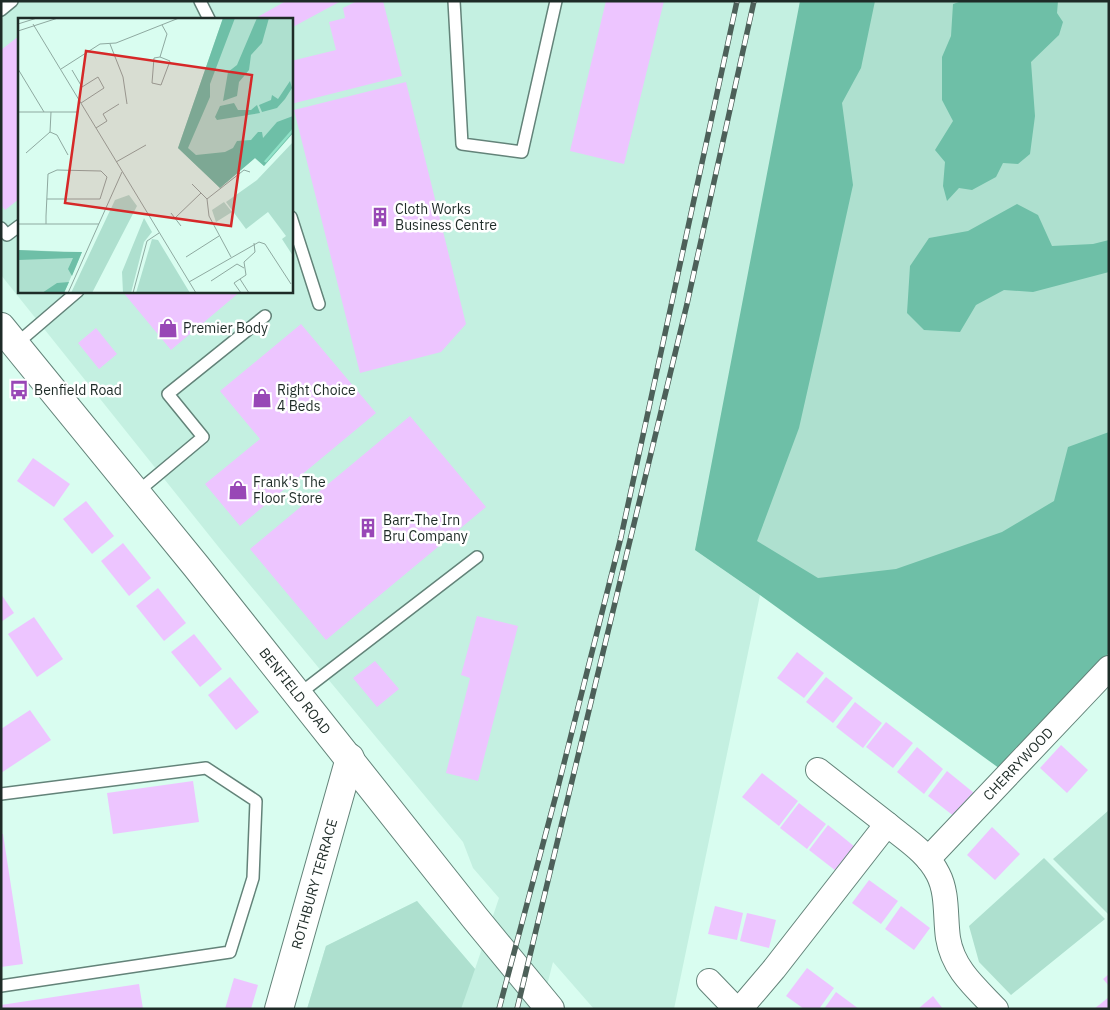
<svg xmlns="http://www.w3.org/2000/svg" width="1110" height="1010" viewBox="0 0 1110 1010" font-family="'IBM Plex Sans',sans-serif">
	<style>
		.built { fill: #c4f0e1; fill-rule: evenodd }
		.green { fill: #aee0cf }
		.forest { fill: #6ebfa7 }
		.building { fill: #edc5ff }
		.lines { fill: none; stroke-linecap: round; stroke-linejoin: round }
		.lane-casing { stroke: #638379; stroke-width: 14 }
		.street-casing { stroke: #638379; stroke-width: 26 }
		.secondary-casing { stroke: #638379; stroke-width: 30 }
		.lane { stroke: #fff; stroke-width: 11 }
		.street { stroke: #fff; stroke-width: 24 }
		.secondary { stroke: #fff; stroke-width: 28 }
		.rail-casing { stroke: #4d6059; stroke-width: 5.5 }
		.rail { stroke: #fff; stroke-width: 4; stroke-dasharray: 11; stroke-linecap: butt }
		.labels { text-anchor: middle; dominant-baseline: central; stroke-width: 5; stroke-linejoin: round; paint-order: stroke }
		.poi-label { font-size: 14px; fill: #1e2b27; stroke: #fff; text-anchor: start }
		.street-label { font-size: 14px; fill: #1e2b27; stroke: #fff }
		.inset-river { fill: none; stroke: #90e2c8; stroke-width: 2.5 }
		.inset-road { fill: none; stroke: #8ea9a0; stroke-width: 1 }
		.view { fill: #d62828; fill-opacity: 0.15; stroke: #d62828; stroke-width: 2.5 }
		.inset-edge { fill: none; stroke: #1e2b27; stroke-width: 2.5 }
	</style>
	<rect width="100%" height="100%" fill="#d9fdf0"/>
	<path class="built" d="M1,1H804L695,550L760,595L674,1009H594L553,962L541,1009H307L326,946L417,901L475,969L499,898L473,868L463,842L221,550L1,275ZM19,19H291V291H19Z"/>
	<path class="green" d="M804,1H1109V653L760,595L695,550Z
		M1109,810V915L1053,859Z
		M1044,858L1105,919L1011,995L979,962L969,926Z
		M417,901L475,969L461,1009H307L326,946Z"/>
	<path class="forest" d="M800,1H875L861,68L842,103L853,185L822,326L799,428L757,541L818,578L896,569L1002,532L1054,501L1068,447L1109,432V653L1003,771L760,595L695,550Z
		M962,1H1058L1057,13L1063,22L1059,35L1031,62L1035,116L1030,154L1018,164L1003,163L996,177L972,190L959,188L947,201L943,186L945,162L935,150L953,121L942,100V57L951,36L953,4Z
		M1017,204L1038,215L1052,246L1093,244L1109,240V272L1033,292L1004,290L976,305L960,332L924,330L907,313L910,266L929,238L968,231Z"/>
	<path class="building" d="M286,1H341L291,28V19H254Z
		M357,1H383L402,76L291,104V61L336,50L329,22L345,18L343,8Z
		M606,1H664L624,164L570,151Z
		M19,36V199L5,210L1,205V50Z
		M406,82L466,324L441,352L360,373L294,110Z
		M122,291H241L171,350Z
		M301,324L376,413L240,526L205,484L260,439L220,391Z
		M96,328L117,354L99,369L78,343Z
		M410,416L486,507L326,640L250,549Z
		M33,458L70,484L54,507L17,481Z
		M86,501L114,536L92,554L63,519Z
		M123,543L151,578L129,596L101,561Z
		M158,588L186,623L164,641L136,606Z
		M1,594L14,613L1,622Z
		M477,616L518,626L478,781L446,773L470,678L461,675Z
		M34,617L63,659L37,677L8,634Z
		M194,634L222,669L200,687L171,652Z
		M797,652L824,673L804,698L777,678Z
		M375,661L399,689L377,707L353,678Z
		M230,677L259,712L236,730L208,695Z
		M826,677L853,698L833,723L806,702Z
		M855,702L882,723L863,748L836,727Z
		M30,710L51,740L1,773V729Z
		M886,722L913,743L893,768L866,747Z
		M1061,745L1088,770L1067,793L1040,768Z
		M917,747L943,769L924,794L897,772Z
		M947,771L974,793L955,817L928,796Z
		M762,773L798,801L779,826L742,797Z
		M193,781L199,822L113,834L107,793Z
		M799,803L826,824L807,849L780,828Z
		M828,825L855,847L836,871L809,850Z
		M992,827L1020,854L995,880L967,855Z
		M1,834H3L23,964L1,967Z
		M869,880L898,901L881,924L852,903Z
		M715,906L743,913L737,940L708,934Z
		M901,906L930,928L914,950L885,929Z
		M747,913L776,920L769,948L740,941Z
		M807,968L834,988L819,1009H804L786,996Z
		M1109,974V986L1103,979Z
		M234,978L258,985L251,1009H225Z
		M139,984L143,1009H1V1005Z
		M836,992L859,1009H824Z
		M933,996L943,1009H918Z
		M1109,997V1009H1094Z"/>
	<g class="lines">
		<defs>
			<path id="lane" d="M200,1L209,19
				M454,1L462,144L522,152L556,1
				M1,10L12,1
				M291,217L319,304
				M1,228L7,235L19,226
				M15,345L78,291
				M136,493L203,437L168,394L265,316
				M299,694L477,557
				M1,794L206,768L256,801L253,878L230,952L1,986"/>
			<g id="street">
				<path d="M818,770C841,788 864,806 887,824C905,839 927,852 938,874C948,893 945,917 948,938C953,969 975,987 996,1009"/>
				<path id="s1" d="M928,859L1109,668"/>
				<path d="M709,981L736,1009"/>
				<path d="M740,1009L774,969L887,824"/>
			</g>
			<g id="secondary">
				<path id="s2" d="M1,327L196,566L475,918L550,1009"/>
				<path id="s3" d="M279,1009L350,758"/>
			</g>
		</defs>
		<use href="#lane" class="lane-casing"/>
		<use href="#street" class="street-casing"/>
		<use href="#secondary" class="secondary-casing"/>
		<use href="#lane" class="lane"/>
		<use href="#street" class="street"/>
		<use href="#secondary" class="secondary"/>
		<defs>
			<path id="rail" d="M499,1009L556,795L621,537L737,1
				M517,1009L687,304L754,1"/>
		</defs>
		<use href="#rail" class="rail-casing"/>
		<use href="#rail" class="rail"/>
	</g>
	<defs>
		<symbol id="building-bare" viewBox="-9 -9 18 18"><path d="M-4-6H4V6H1V3H-1V6H-4ZM-2.5-4.3h1.7v1.8h-1.7ZM.8-4.3h1.7v1.8H.8ZM-2.5-1h1.7V.8h-1.7ZM.8-1h1.7V.8H.8Z" fill="#9847b6" stroke="#fff" stroke-width="2.5" paint-order="stroke"/></symbol>
		<symbol id="shop-bare" viewBox="-9 -9 18 18"><path d="M-5-2.5h2.3a2.7 3.5 0 0 1 5.4 0H5L5.5 6h-11ZM-1.5-2.5h3a1.5 2.3 0 0 0-3 0Z" fill="#9847b6" stroke="#fff" stroke-width="2.5" paint-order="stroke"/></symbol>
		<symbol id="bus-bare" viewBox="-9 -9 18 18"><path d="M-5-6H5V4H4V6H2V4H-2V6H-4V4H-5ZM-3.5-4V0h7V-4ZM-3.5 1.2v1.5H-2V1.2ZM2 1.2v1.5H3.5V1.2Z" fill="#9847b6" stroke="#fff" stroke-width="2.5" paint-order="stroke"/></symbol>
	</defs>
	<g fill-rule="evenodd">
		<use href="#building-bare" x="366" y="203" width="28" height="28"/>
		<use href="#shop-bare" x="154" y="314" width="28" height="28"/>
		<use href="#bus-bare" x="5" y="376" width="28" height="28"/>
		<use href="#shop-bare" x="248" y="384" width="28" height="28"/>
		<use href="#shop-bare" x="224" y="476" width="28" height="28"/>
		<use href="#building-bare" x="354" y="514" width="28" height="28"/>
	</g>
	<g class="labels">
		<g class="poi-label">
			<text x="395" y="209">Cloth Works<tspan x="395" dy="16">Business Centre</tspan></text>
			<text x="183" y="328">Premier Body</text>
			<text x="34" y="390">Benfield Road</text>
			<text x="277" y="390">Right Choice<tspan x="277" dy="16">4 Beds</tspan></text>
			<text x="253" y="482">Frank's The<tspan x="253" dy="16">Floor Store</tspan></text>
			<text x="383" y="520">Barr-The Irn<tspan x="383" dy="16">Bru Company</tspan></text>
		</g>
		<g class="street-label">
			<text stroke="none"><textPath href="#s2" startOffset="468">BENFIELD ROAD</textPath></text>
			<text stroke="none"><textPath href="#s1" startOffset="131">CHERRYWOOD</textPath></text>
			<text stroke="none"><textPath href="#s3" startOffset="130">ROTHBURY TERRACE</textPath></text>
		</g>
	</g>
	<g transform="translate(18 18)">
		<rect width="275" height="275" fill="#d9fdf0"/>
		<path d="M205,0H275V115L246,148L237,140L202,170L160,130ZM275,124V238L264,221L268,218L250,194L228,211L208,184L239,162ZM111,177L119,188L74,275H53L97,182ZM206,184L214,194L198,204L194,192ZM126,200L134,214L126,224L113,275H105L104,254ZM134,221L140,222L172,275H118ZM0,232L64,234L46,275H0Z" fill="#aee0cf"/>
		<path d="M205,0H217L192,66V79L170,130L178,137L207,134L215,130L219,123L233,122L240,114H244L245,120L259,104L275,98V115L246,148L237,140L202,170L160,130ZM239,0H251L244,25L233,37L231,52L221,64L219,78L205,83L210,54L219,47ZM272,63L274,70L267,81L259,90L244,94L241,87L253,82L254,77L260,81ZM216,85L220,92H233L239,87L242,95L199,102L197,99L202,88ZM0,232L46,234H64L54,258L50,251L55,240L0,242ZM51,264L46,275H24L39,265Z" fill="#6ebfa7"/>
		<path class="inset-river" d="M247,144L275,112"/>
		<path class="inset-road" d="M0,6L19,0M15,6L178,275M0,13L40,0M92,26L105,59L109,86M142,39L136,40L134,65L143,67L152,43L142,39L149,16L144,7M0,51L26,94M43,51L82,26L98,25L161,0M54,52L64,69L80,59L86,70L63,85M0,94H60M78,110L89,103L85,96L101,86M32,114L39,117L50,137M8,135L32,114L33,94M98,144L128,127M174,166L189,181L191,198L213,239M189,181L226,152L232,154M153,195L163,208M157,200L183,175M0,206H81M28,206V198L30,156L39,152L83,153L89,159L82,181H29M168,239L201,218M222,261L231,275M193,263L219,246L226,250M171,264L241,224L247,226L273,266M50,275L104,154M115,275L129,223L141,215M223,275L216,265L228,257L226,244L237,234L236,225"/>
		<path class="view" d="M68,33L234,57L213,208L47,185Z"/>
		<rect width="275" height="275" class="inset-edge"/>
	</g>
	<rect width="1110" height="1010" fill="none" stroke="#1e2b27" stroke-width="5"/>
</svg>
